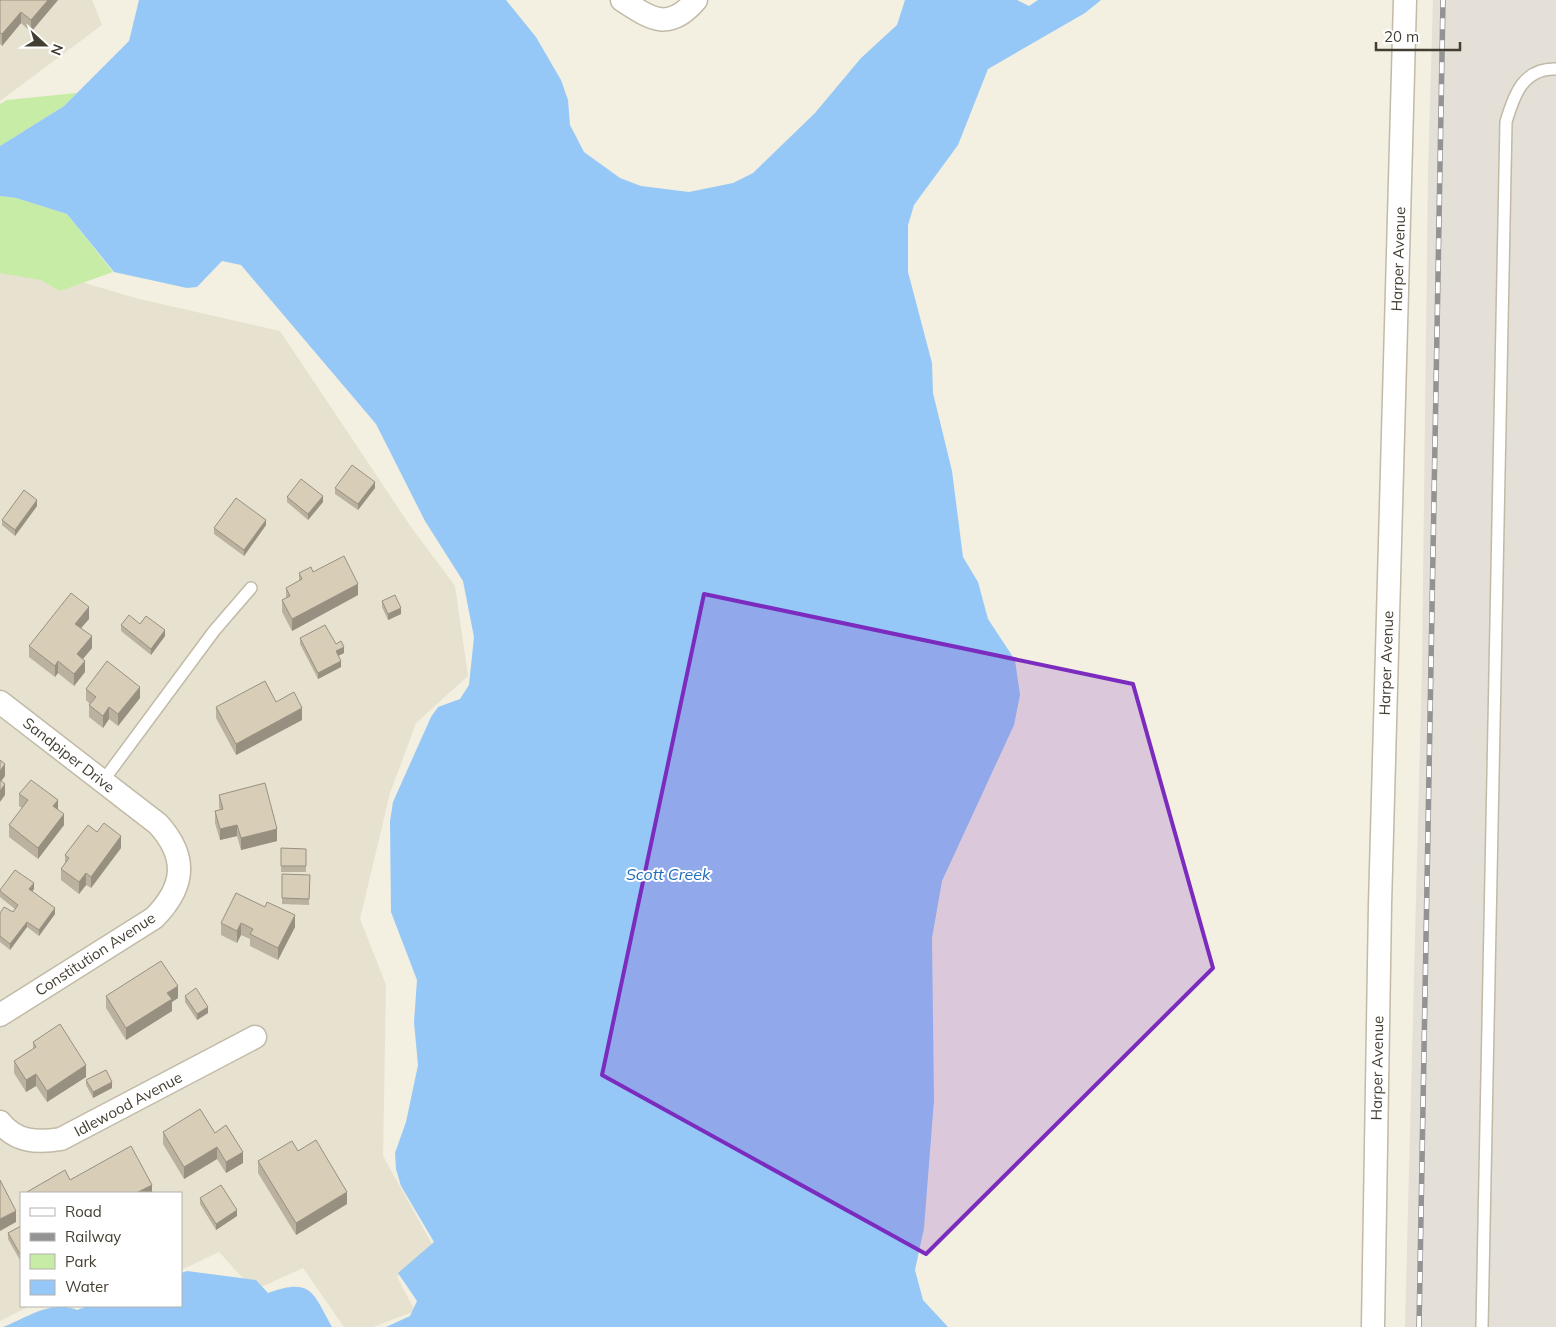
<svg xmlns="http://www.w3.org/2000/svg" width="1556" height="1327" viewBox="0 0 1556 1327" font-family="Mulish,sans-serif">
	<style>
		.residential { fill: #e7e1cf }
		.industrial { fill: #e4dfd7 }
		.green { fill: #c6eca5 }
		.water { fill: #96c8f7 }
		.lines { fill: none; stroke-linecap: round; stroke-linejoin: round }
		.service-casing { stroke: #c1baa6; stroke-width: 14 }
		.minor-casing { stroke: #c1baa6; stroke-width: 25 }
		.service { stroke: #fff; stroke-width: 11 }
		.minor { stroke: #fff; stroke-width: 22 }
		.rail-casing { stroke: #939393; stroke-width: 5.5 }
		.rail { stroke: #fff; stroke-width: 4; stroke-dasharray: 11; stroke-linecap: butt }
		.wall { fill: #bab19e }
		.shaded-wall { fill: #979081 }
		.building { fill: #d8ceb8; stroke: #979081 }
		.marked { fill: #7b2cbf; fill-opacity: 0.2; stroke: #7b2cbf; stroke-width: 4; stroke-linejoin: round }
		.labels { text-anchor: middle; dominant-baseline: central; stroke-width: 4; stroke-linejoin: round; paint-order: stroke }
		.street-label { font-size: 15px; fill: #443e32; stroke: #fff }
		.water-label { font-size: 16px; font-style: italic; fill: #216dba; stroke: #fff }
	</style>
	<rect width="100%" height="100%" fill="#f3efe1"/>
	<path class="residential" d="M0,0H92L102,25L0,101Z
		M23,265L139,299L280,331L411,527L455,586L468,676L416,723L390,793L360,919L386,985L383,1156L432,1244L397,1277L415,1311L373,1327H344L303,1268L254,1290L219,1252L181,1270V1193H21V1306H30L0,1321V270Z"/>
	<path class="industrial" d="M1433,0H1556V1327H1405L1422,667L1428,173Z"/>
	<path class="green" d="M77,93L64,106L0,146V104L7,100Z
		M0,196L16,198L67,214L113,272L60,291L41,280L0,273Z"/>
	<path class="water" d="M139,0H506L536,37L561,80L568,100L570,125L584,152L620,178L641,186L689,192L733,183L753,173L815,113L861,58L897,25L905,0H1017L1029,6L1038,0H1101L1085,13L988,69L958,145L914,205L908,225V272L932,363L933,393L952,471L963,557L978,582L988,619L1015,660L1020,695L1014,725L942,881L932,938L934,1100L924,1228L915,1270L923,1300L948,1327H386L410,1316L417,1301L398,1273L434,1242L401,1186L396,1169L395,1153L406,1122L418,1065L414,1022L417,980L391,912L390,821L393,802L431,717L438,707L460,699L469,685L474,637L463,581L425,521L376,424L241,265L222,261L197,287L187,288L114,272L67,214L16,198L0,196V146L64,106L129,41Z
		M187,1271L256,1280L268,1293C312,1277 313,1293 332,1327H3C26,1318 52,1299 77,1310L88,1306H181V1273Z"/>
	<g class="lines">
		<defs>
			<path id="service" d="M103,781L214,631L251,588
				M1482,1327L1506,122C1514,95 1523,68 1556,69"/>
			<path id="minor" d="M622,0C651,19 669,32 696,0
				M0,702L158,824C188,857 185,887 154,918L0,1015
				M0,1122C16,1142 37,1143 61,1139L255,1037
				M1373,1327L1380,905L1405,0"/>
		</defs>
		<use href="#service" class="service-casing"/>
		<use href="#minor" class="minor-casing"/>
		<use href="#service" class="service"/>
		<use href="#minor" class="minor"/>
		<defs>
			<path id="rail" d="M1419,1327L1443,0"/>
		</defs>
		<use href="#rail" class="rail-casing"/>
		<use href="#rail" class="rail"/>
	</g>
	<path class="wall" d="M0,0H58L31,32L21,23L2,46L0,44Z
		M335,488H375L358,510L335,494Z
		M287,497L323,502L308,520L287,502Z
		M37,506L15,536L2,525V520Z
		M266,525L244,556L214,534V528Z
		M313,572L358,595L292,631L282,612V600L286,598V588L299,581V573Z
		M382,601L401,614L388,620L382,607Z
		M89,619L81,628L92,648L83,659L85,672L74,686L58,673L55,677L29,657V646Z
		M140,624L165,636L151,655L121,631V625Z
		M300,638L336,644L344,653L338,656L341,667L318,679L300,644Z
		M86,689L140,698L118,726L109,719L103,728L89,717V705L90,704L86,700Z
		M276,702L302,720L236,755L216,718V707Z
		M19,794L58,810L64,825L38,859L9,837V825L22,808L19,806Z
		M219,795L277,841L241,850L237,836L220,840L215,823V811L220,810L219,807Z
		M97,832L121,848L91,888L86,885L79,894L61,880V869L65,863V855Z
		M281,848L306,849V872H281Z
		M282,874L310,875L309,905L282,904Z
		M34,889L32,892L55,914L39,936L27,927L10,950L0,942V913L13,912L15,909L0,897V890Z
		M265,907L295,927L278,960L250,946V939L241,935L237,943L221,935V923Z
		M106,996L178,998L172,1002V1011L126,1040L106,1008Z
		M185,996L208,1013L197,1020L185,1002Z
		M33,1042L86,1077L47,1102L36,1086L26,1092L14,1073V1061L33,1049Z
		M86,1080L112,1088L93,1098L86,1085Z
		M163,1132L215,1133L243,1163L226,1173L217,1159L184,1179L163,1144Z
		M298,1151L347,1204L296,1235L258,1173V1161Z
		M200,1198L237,1216L216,1230L200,1204Z
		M21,1226V1262L8,1239V1233Z"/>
	<path class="shaded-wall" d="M48,0H58L31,32V20Z
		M21,12V23L2,46V34Z
		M375,482V488L358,510V504Z
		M323,496V502L308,520V514Z
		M37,500V506L15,536V530Z
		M266,520V525L244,556V550Z
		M358,584V595L292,631V619Z
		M89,607V619L75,635V624Z
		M401,608V614L388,620V614Z
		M165,630V636L151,655V649Z
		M92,636V648L77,666V654Z
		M344,647V653L336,657V651Z
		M58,661V673L55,677V666Z
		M85,661V672L74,686V674Z
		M341,661V667L318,679V673Z
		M140,687V698L118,726V714Z
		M109,707V719L103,728V716Z
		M302,708V720L236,755V744Z
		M5,764V776L0,783V771Z
		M5,784V795L0,802V791Z
		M58,800V812L53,806Z
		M64,814V825L38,859V848Z
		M237,825V836L220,840V829Z
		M277,829V841L241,850V838Z
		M121,836V848L91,888V877Z
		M86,873V885L79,894V882Z
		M34,883V889L29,895V889Z
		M55,908V914L39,936V930Z
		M295,915V927L278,960V948Z
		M27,922V927L10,950V944Z
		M241,923V935L237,943V931Z
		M178,986V998L172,1002V1011L126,1040V1028L167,993Z
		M208,1007V1013L197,1020V1014Z
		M86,1065V1077L47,1102V1091Z
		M36,1074V1086L26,1092V1080Z
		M112,1082V1088L93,1098V1092Z
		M217,1147V1159L184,1179V1167Z
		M243,1152V1163L226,1173V1162Z
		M152,1185V1193H136Z
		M347,1192V1204L296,1235V1223Z
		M237,1210V1216L216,1230V1224Z
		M16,1211V1222L0,1231V1219Z"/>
	<path class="building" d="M0,0H48L31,20L21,12L2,34L0,33Z
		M352,465L375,482L358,504L335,488Z
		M301,479L323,496L308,514L287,497Z
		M24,490L37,500L15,530L2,520Z
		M236,498L266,520L244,550L214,528Z
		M344,556L358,584L292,619L282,600L290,596L286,588L302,579L299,573L311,567L313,572Z
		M71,593L89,607L75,624L92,636L77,654L85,661L74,674L58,661L55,666L29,646Z
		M395,595L401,608L388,614L382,601Z
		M129,615L140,624L146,616L165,630L151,649L121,625Z
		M325,625L336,644L341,641L344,647L336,651L341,661L318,673L300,638Z
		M107,661L140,687L118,714L109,707L103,716L89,705L96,697L86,689Z
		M265,681L276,702L294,692L302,708L236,744L216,707Z
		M0,760L5,764L0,771Z
		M0,780L5,784L0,791Z
		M31,780L58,800L53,806L64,814L38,848L9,825L28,800L19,794Z
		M265,783L277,829L241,838L237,825L220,829L215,811L223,809L219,795Z
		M104,823L121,836L91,877L86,873L79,882L61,869L69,858L65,855L88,825L97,832Z
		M281,848L306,849V866H281Z
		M15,870L34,883L29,889L55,908L39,930L27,922L10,944L0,936V913L4,907L13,912L18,905L0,891V890Z
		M282,874L310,875L309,899L282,898Z
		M236,893L265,907L267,902L295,915L278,948L250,934L253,929L241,923L237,931L221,923Z
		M161,961L178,986L167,993L172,999L126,1028L106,996Z
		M196,988L208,1007L197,1014L185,996Z
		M60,1024L86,1065L47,1091L36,1074L26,1080L14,1061L36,1047L33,1042Z
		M106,1070L112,1082L93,1092L86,1080Z
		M200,1109L215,1133L226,1125L243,1152L226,1162L217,1147L184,1167L163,1132Z
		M316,1140L347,1192L296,1223L258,1161L292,1141L298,1151Z
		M131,1146L152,1185L136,1193H27V1192L65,1170L70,1180Z
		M0,1180L16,1211L0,1219Z
		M221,1185L237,1210L216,1224L200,1198Z
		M21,1226V1256L8,1233Z"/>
	<path class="marked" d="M704,594L1133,684L1213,968L926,1254L602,1075Z"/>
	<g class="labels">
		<g class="street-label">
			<text transform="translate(1398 259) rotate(-88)">Harper Avenue</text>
			<text transform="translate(1386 663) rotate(-88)">Harper Avenue</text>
			<text transform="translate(69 755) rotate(38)">Sandpiper Drive</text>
			<text transform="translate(95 954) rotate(-33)">Constitution Avenue</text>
			<text transform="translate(1377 1068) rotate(-89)">Harper Avenue</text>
			<text transform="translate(128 1104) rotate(-28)">Idlewood Avenue</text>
		</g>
		<g class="water-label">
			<text x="668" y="874">Scott Creek</text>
		</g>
	</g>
	<rect x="20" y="1192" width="162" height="115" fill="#ffffff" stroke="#b4b2ad"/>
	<rect x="30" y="1208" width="25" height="8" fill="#ffffff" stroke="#b4b2ad"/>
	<text x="65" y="1217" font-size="15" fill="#443e32">Road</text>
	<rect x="30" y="1233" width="25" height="8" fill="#939393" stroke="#b4b2ad"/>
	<text x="65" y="1242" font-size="15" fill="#443e32">Railway</text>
	<rect x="30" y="1254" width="25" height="15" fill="#c6eca5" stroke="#b4b2ad"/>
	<text x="65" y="1267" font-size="15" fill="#443e32">Park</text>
	<rect x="30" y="1280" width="25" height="15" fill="#96c8f7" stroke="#b4b2ad"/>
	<text x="65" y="1292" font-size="15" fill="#443e32">Water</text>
	<g transform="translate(45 45) rotate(111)" stroke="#ffffff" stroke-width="4" paint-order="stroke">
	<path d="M0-4L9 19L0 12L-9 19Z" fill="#443e32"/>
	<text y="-8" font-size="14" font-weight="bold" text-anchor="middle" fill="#443e32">N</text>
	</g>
	<path d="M1376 42v8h84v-8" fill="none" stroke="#443e32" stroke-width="2.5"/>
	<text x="1384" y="42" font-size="15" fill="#443e32" stroke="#ffffff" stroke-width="4" paint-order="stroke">20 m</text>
</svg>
